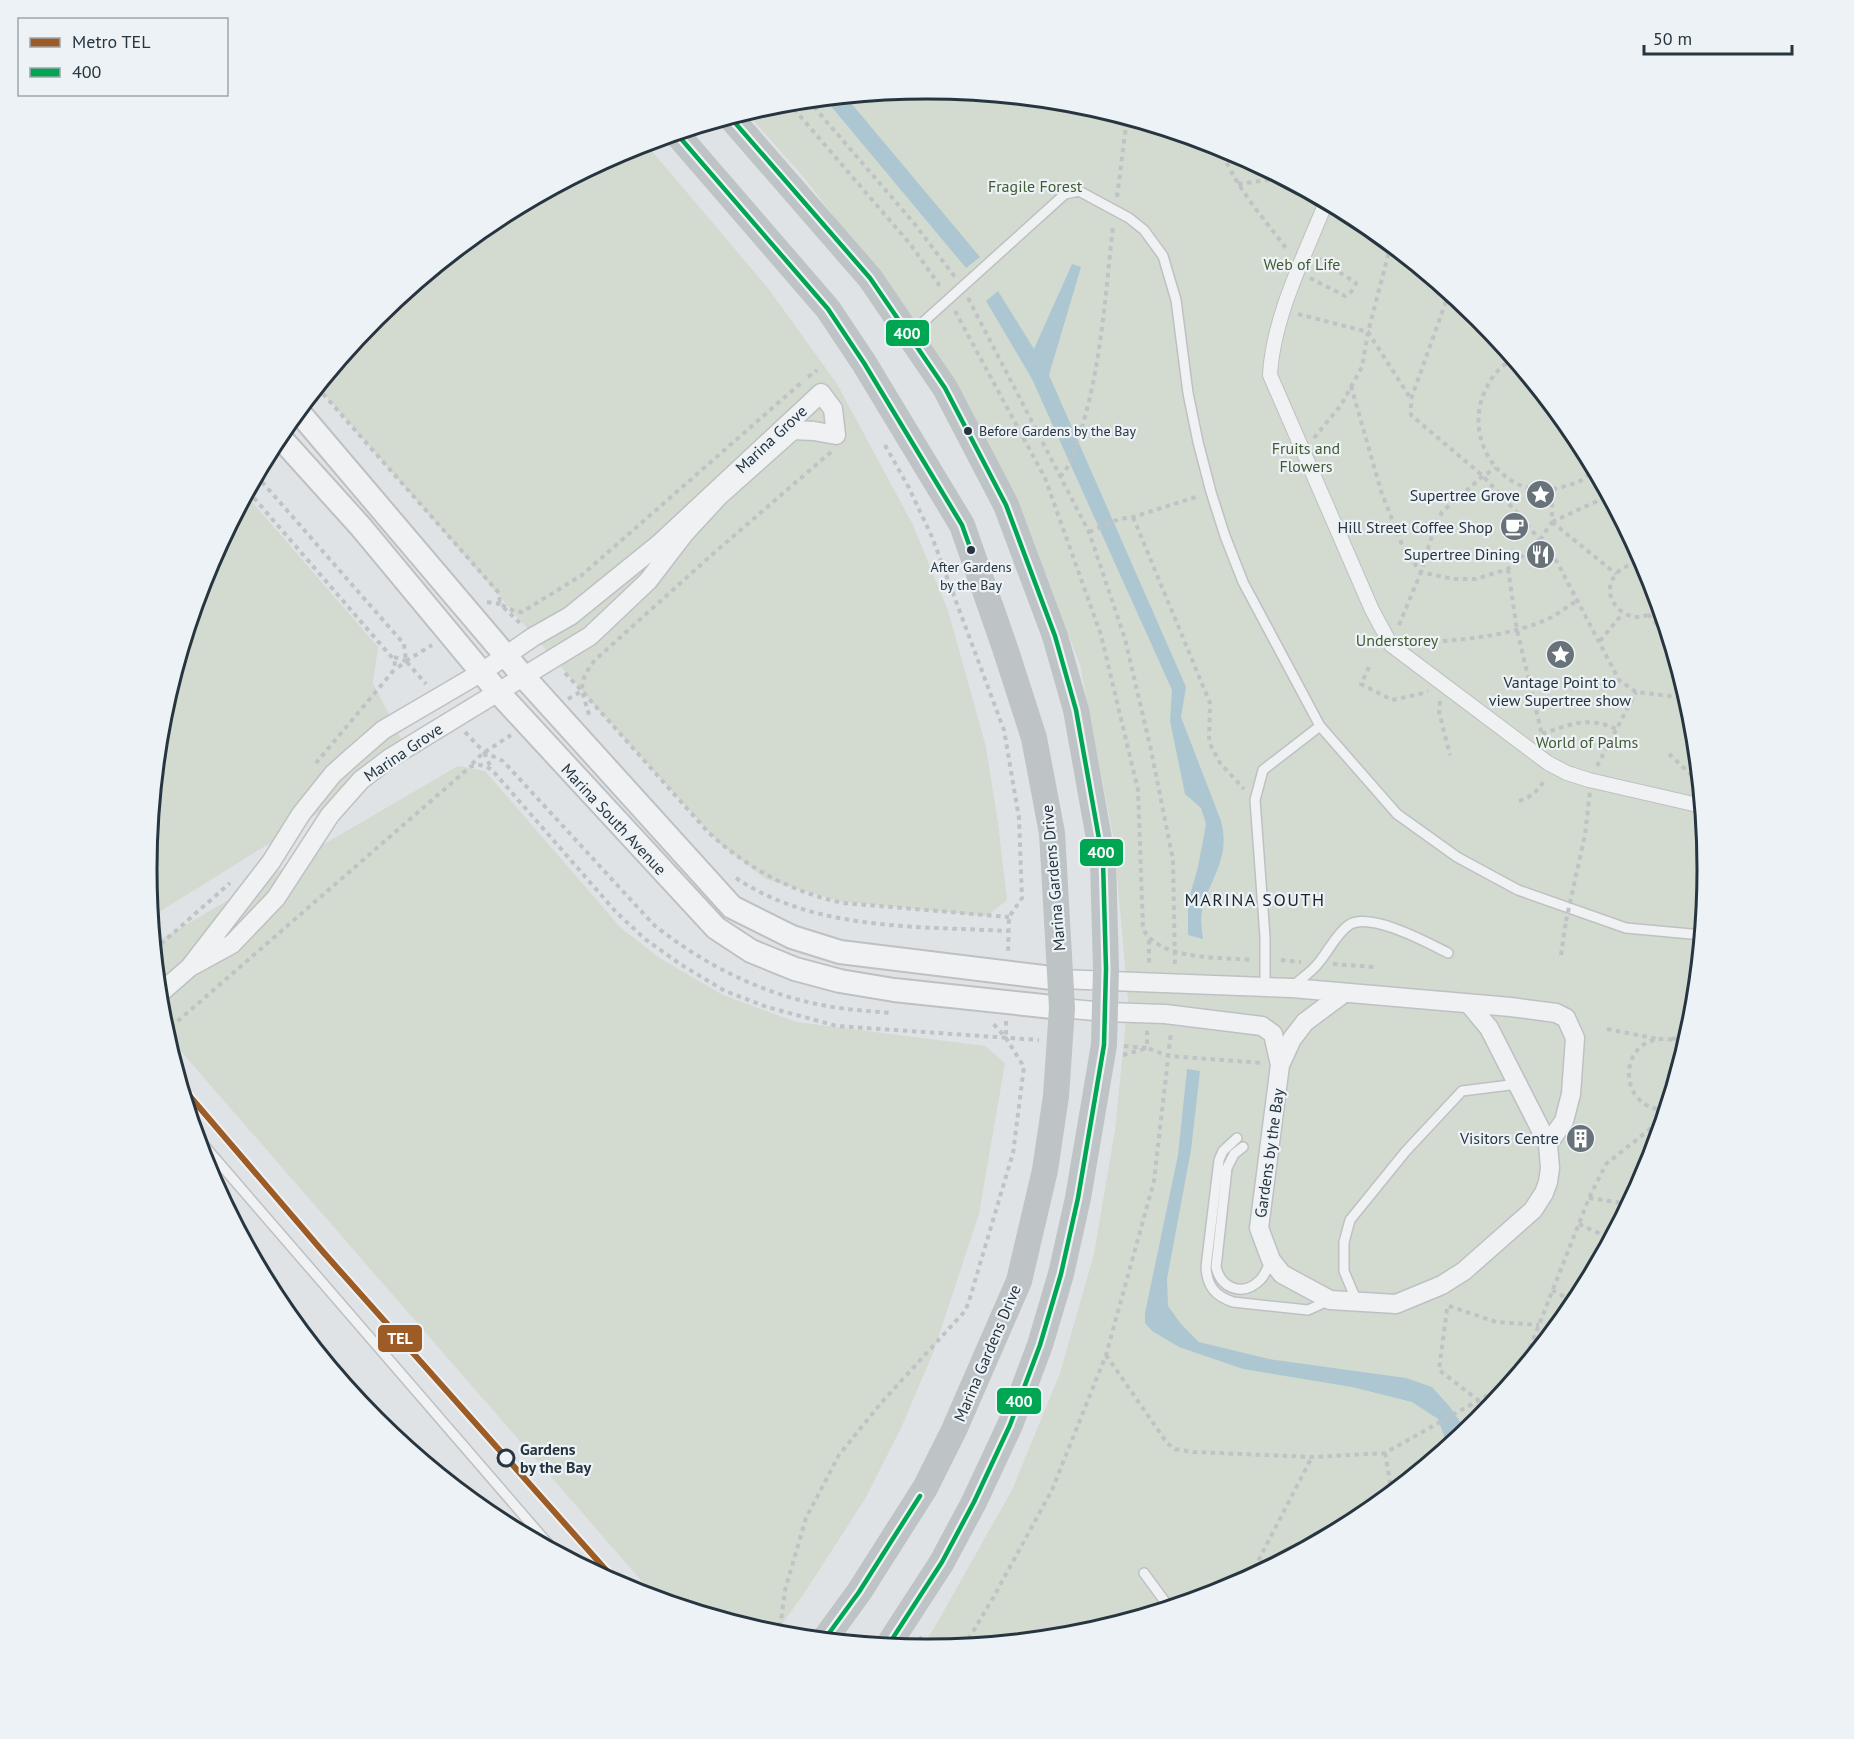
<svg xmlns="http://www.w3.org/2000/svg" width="1854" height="1739" viewBox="0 0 1854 1739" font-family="'PT Sans',sans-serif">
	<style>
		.green { fill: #d3dad0 }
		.water { fill: #adc7d2 }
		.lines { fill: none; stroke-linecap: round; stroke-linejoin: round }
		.service-casing { stroke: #bec1c3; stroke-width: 12 }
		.pedestrian-casing { stroke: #bec1c3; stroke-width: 16 }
		.minor-casing { stroke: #bec1c3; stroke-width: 21 }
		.tertiary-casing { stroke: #bec1c3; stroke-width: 26 }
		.path { stroke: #bfc3c5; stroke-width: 4; stroke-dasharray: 4.5 4.5; stroke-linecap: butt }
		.service { stroke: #eff1f2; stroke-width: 9 }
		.pedestrian { stroke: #eff1f2; stroke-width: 14 }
		.minor { stroke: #eff1f2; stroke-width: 18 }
		.tertiary { stroke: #eff1f2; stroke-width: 22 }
		.secondary { stroke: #bec3c5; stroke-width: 26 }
		.path-bridge { stroke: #bfc3c5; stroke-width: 4; stroke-dasharray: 4.5 4.5; stroke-linecap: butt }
		.bus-1-casing { stroke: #edf2f6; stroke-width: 9 }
		.bus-1 { stroke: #00a651; stroke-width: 4.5 }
		.metro-1-casing { stroke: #edf2f6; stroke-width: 10 }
		.metro-1 { stroke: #9d5b25; stroke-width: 6 }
		.bus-dot { fill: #26353f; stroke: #edf2f6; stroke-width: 2 }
		.stop-dot { fill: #edf2f6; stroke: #26353f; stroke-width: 3 }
		.labels { text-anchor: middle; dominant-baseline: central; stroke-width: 4.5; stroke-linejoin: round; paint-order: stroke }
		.bus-label { font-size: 14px; fill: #26353f; stroke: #edf2f6; text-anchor: start }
		.park-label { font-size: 16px; fill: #435c33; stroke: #edf2f6 }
		.street-label { font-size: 16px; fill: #26353f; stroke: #edf2f6 }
		.poi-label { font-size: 16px; fill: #26353f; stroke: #edf2f6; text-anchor: end }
		.stop-label { font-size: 16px; font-weight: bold; fill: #26353f; stroke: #edf2f6; text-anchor: start }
		.neighbourhood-label { font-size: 18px; letter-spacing: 1.5px; fill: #192630; stroke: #edf2f6 }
		.rim { fill: none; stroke: #26353f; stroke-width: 3 }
		.line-badge { stroke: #edf2f6; stroke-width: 2 }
		.badge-label { font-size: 16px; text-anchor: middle; font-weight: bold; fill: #fff }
	</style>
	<rect width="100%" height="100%" fill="#e0e3e5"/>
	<path class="green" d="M927,89L1080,104L1226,148L1361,220L1479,317L1577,436L1649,571L1693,717L1708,870L1693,1022L1648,1169L1576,1304L1479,1422L1361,1519L1226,1591L1079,1636L927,1650H918L933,1630L1012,1490L1060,1373L1094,1254L1115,1130L1128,1001L1114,841L1080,665L1018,500L929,341L805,179L746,112L775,103Z
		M645,143L768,288L837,384L912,523L948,610L986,747L998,823L1007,900L987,916L838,901L766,879L719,843L594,705L318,387L375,317L493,220L628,148Z
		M246,495L378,647L373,683L410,756L151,917L146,869L161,717L206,570Z
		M458,766L485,771L620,927L658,957L723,995L796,1022L985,1046L1005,1063L979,1214L933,1353L901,1428L865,1499L803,1595L774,1635L659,1601L165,1033L161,1022L153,944Z
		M271,1291L404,1445L375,1421L277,1303Z"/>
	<path class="water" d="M846,97L980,257L966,268L825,99Z
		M1072,264L1081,267L1049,375L1186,687L1181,717L1221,821C1231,859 1210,877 1202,911C1200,919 1202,930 1203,939L1188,935V902L1198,867L1206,824L1201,808L1185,794L1170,721L1172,690L1032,379L986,301L998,291L1034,349Z
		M1187,1069L1200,1071L1191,1150L1167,1279L1168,1306L1181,1324L1199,1342L1269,1359L1406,1378L1432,1387L1450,1407L1467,1432L1448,1447L1438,1419L1412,1402L1352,1387L1243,1369L1179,1347L1152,1331L1145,1323V1313L1178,1155Z"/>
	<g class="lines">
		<defs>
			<path id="service" d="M910,332L920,325L1065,194L1079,191L1129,218L1144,230L1163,256L1176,300L1188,393L1198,442L1211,492L1225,536L1243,582L1320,726L1397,814L1457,857L1518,890L1626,928L1702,935
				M1293,986C1302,978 1313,971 1320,961C1329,950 1337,933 1349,925C1370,911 1428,943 1448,953
				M1265,987V937L1255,800L1263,770L1320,726
				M195,1135L556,1553
				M1237,1138L1223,1151L1219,1160L1206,1267C1207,1286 1215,1296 1233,1302L1308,1310L1330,1300
				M1243,1147L1234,1154L1227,1168L1216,1267C1221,1288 1242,1297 1259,1281C1265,1276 1268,1267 1271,1260
				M1357,1302L1344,1271V1242L1350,1220L1406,1151L1462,1091L1518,1084
				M1144,1573L1166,1603L1168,1609"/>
			<path id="pedestrian" d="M1326,202C1305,255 1273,317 1270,375L1372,610L1391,645L1548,763L1567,773L1589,780L1702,806"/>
			<path id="minor" d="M1060,979L1292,988L1511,1007L1556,1013L1566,1018L1575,1038L1571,1094L1564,1121L1548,1144
				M1344,993L1305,1022L1292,1039L1280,1065L1259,1228L1271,1260L1282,1274L1330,1300L1396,1304L1442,1285L1464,1271L1533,1210L1544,1193L1548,1182L1550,1168L1548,1144L1489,1028L1469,1004
				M158,995L190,967L271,862L301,814L333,774L352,757L383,730L482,672L533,637L570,616L659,544L821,393L833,409L836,435L814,431L793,430L719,496L684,534L648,581L590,636L390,758L361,780L330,815L276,898L232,944L190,967
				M1062,1008L1105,1012L1165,1014L1262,1026L1273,1034L1280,1065"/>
			<path id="tertiary" d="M298,411L523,676L732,907L792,937L840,952L1060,979
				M278,435L361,527L498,692L716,928L751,951L795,969L840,981L894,990L1062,1008"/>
		</defs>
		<use href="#service" class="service-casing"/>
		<use href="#pedestrian" class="pedestrian-casing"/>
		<use href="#minor" class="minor-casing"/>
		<use href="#tertiary" class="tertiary-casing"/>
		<path class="path" d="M808,100L913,222L955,277
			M788,102L911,245L942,289
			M1220,146C1233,185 1264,218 1288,251
			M1238,184L1282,178
			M1117,197L1127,118
			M1310,278L1345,296L1351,292L1356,283L1319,259
			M1449,293L1411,399V415L1483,476L1523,519L1557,562L1619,680L1636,692L1687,698
			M968,298L1089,532L1125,639L1151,750L1173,860L1175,967
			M955,311L1045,478L1101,635L1138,790L1143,929C1160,961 1221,957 1253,960
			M1298,314L1368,332L1411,399
			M1514,359C1501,365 1491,377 1486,389C1460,440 1505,504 1562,487C1568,485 1575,484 1580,481C1585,478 1590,473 1594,469
			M808,377L817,370
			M1351,386L1381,491L1404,550L1421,572L1453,579H1476L1508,569L1540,540L1552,522V490
			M317,387L499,593L500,604L514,611L522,612L582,575L802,382
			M1314,438L1341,405L1362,367L1368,332L1391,244
			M885,445L909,488L932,537L1004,730L1019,818L1022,898L1009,917L1008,953
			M831,452L715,552L595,660C587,670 582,678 582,691L708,832C747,868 791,892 843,903L1009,917
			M256,475L404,644L406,661L426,684
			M1060,477C1070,467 1073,454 1078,440C1101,371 1105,298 1113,226
			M1604,487C1605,500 1607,510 1619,516
			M248,491L395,661L394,670L316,763
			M1133,517L1210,703L1209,742L1220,763L1244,789
			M1552,522L1616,574
			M1552,522L1604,498
			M1089,532L1119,519L1133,517L1199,496
			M1646,565C1636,563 1627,564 1619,571C1590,598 1638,638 1659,604
			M1508,569L1517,630L1543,739
			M487,602L500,604L522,625
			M1648,614L1670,640
			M1399,625L1421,572L1434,529L1442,512L1483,476L1496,468
			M1600,641L1623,613
			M1416,643C1459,640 1506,637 1546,620C1557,615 1568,606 1578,600
			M394,657L406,661L395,670
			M406,661L432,645
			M1369,667L1361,684L1392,700L1420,694L1428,691
			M565,673L582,691L590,718
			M568,699L582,691
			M1440,701L1439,712L1450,755
			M465,732L484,752L503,761L654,925C704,965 764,995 827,1006C848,1010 870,1011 891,1013
			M1542,734C1571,724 1587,716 1616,729
			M485,752L511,735
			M1669,754L1700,783
			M472,764L484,752L491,768
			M1597,766L1636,692
			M1519,801C1532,797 1537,791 1545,780
			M736,878C815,931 916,926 1008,931
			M1149,940V966
			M154,950L230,883
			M1561,955L1566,921
			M1281,960L1301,962
			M1333,964L1374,967
			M1006,1021V1037
			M1607,1029L1658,1039
			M164,1033L470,767C478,763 486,765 493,771L616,912L645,939L680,964L725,991L767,1007L837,1026L1039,1040
			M1672,1039L1689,1036
			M1124,1046L1147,1048V1030
			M1123,1055L1147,1048L1169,1056L1263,1063
			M1666,1110C1616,1109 1618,1038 1664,1039C1672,1039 1679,1041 1686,1046
			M1589,1198L1629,1204
			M1579,1224L1611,1239
			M1552,1290L1576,1303
			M1449,1306L1496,1322L1539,1325
			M1447,1309L1439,1370L1478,1400
			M1106,1355L1167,1443L1175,1449L1193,1452L1312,1457L1385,1453L1513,1381
			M1520,1373L1589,1198L1606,1164L1664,1118
			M1385,1453L1392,1493
			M1252,1577L1254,1569L1312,1457
			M779,1636L785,1590L806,1518L839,1455L881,1403L965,1311L969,1301L1013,1153L1024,1067L1006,1038L991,1021
			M919,1637L934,1650
			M964,1647L993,1598L1052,1490L1106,1355L1154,1181L1171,1032"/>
		<use href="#service" class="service"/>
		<use href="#pedestrian" class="pedestrian"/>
		<use href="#minor" class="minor"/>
		<use href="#tertiary" class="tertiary"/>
		<path class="secondary" d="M730,117L870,278L945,388L1006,505L1055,636L1076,710L1103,861L1106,969L1104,1045L1078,1198L1061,1274L1040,1345L1010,1425L974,1502L942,1562L887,1647
			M676,133L828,309L864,363L962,525L1005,648L1034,738L1052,833L1062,1008L1056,1096L1045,1170L1019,1281L954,1430L925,1488L859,1592L824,1640"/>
		<path class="path-bridge" d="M1566,921L1585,835L1590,791"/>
		<defs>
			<path id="bus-1" d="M730,117L870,278L945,388L1006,505L1055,636L1076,710L1103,861L1106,969L1104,1045L1078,1198L1061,1274L1040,1345L1010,1425L974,1502L942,1562L887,1647
				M676,133L828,309L864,363L962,525L971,550
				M824,1640L859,1592L920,1496"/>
		</defs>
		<use href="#bus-1" class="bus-1-casing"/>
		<use href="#bus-1" class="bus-1"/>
		<defs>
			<path id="metro-1" d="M181,1086L324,1253L622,1588"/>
		</defs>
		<use href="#metro-1" class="metro-1-casing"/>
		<use href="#metro-1" class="metro-1"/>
	</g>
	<defs>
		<symbol id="sight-disc" viewBox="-11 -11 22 22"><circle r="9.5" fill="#677279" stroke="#edf2f6"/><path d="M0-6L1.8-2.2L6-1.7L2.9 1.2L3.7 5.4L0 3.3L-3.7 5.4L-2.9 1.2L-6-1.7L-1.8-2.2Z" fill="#fff"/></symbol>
		<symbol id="cafe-disc" viewBox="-11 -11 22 22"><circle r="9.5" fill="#677279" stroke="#edf2f6"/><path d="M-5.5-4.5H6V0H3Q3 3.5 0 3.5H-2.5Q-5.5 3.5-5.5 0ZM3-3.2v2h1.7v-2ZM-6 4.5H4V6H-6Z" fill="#fff"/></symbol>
		<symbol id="restaurant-disc" viewBox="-11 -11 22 22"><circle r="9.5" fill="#677279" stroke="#edf2f6"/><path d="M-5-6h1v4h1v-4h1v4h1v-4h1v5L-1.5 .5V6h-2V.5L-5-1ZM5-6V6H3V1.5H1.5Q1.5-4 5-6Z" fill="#fff"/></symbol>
		<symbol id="building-disc" viewBox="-11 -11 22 22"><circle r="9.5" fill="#677279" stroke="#edf2f6"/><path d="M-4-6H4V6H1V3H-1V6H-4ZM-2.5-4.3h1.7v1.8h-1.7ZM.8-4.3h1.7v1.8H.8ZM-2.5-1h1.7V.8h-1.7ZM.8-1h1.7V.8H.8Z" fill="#fff"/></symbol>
	</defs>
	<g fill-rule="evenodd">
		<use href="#sight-disc" x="1524" y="478" width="33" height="33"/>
		<use href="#cafe-disc" x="1498" y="510" width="33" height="33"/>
		<use href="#restaurant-disc" x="1524" y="538" width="33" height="33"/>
		<use href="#sight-disc" x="1544" y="638" width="33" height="33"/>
		<use href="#building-disc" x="1564" y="1122" width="33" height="33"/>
	</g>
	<g class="bus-dot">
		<circle cx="968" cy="431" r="5"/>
		<circle cx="971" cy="550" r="5"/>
	</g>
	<circle class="stop-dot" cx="506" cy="1458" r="8"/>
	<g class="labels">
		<g class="bus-label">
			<text x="979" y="431">Before Gardens by the Bay</text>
			<text x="971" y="567" text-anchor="middle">After Gardens<tspan x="971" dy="18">by the Bay</tspan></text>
		</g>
		<g class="park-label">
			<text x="1035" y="186">Fragile Forest</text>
			<text x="1302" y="264">Web of Life</text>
			<text x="1306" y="448">Fruits and<tspan x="1306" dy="18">Flowers</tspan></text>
			<text x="1397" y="640">Understorey</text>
			<text x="1587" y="742">World of Palms</text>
		</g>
		<g class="street-label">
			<text transform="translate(771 439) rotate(-43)">Marina Grove</text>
			<text transform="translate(403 752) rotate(-34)">Marina Grove</text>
			<text transform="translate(614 819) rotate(47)">Marina South Avenue</text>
			<text transform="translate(1053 878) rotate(-95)">Marina Gardens Drive</text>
			<text transform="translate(1269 1153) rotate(-82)">Gardens by the Bay</text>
			<text transform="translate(987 1353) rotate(-67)">Marina Gardens Drive</text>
		</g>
		<g class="poi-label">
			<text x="1520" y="495">Supertree Grove</text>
			<text x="1493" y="527">Hill Street Coffee Shop</text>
			<text x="1520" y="554">Supertree Dining</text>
			<text x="1560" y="682" text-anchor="middle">Vantage Point to<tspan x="1560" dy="18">view Supertree show</tspan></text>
			<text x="1559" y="1138">Visitors Centre</text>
		</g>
		<g class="stop-label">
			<text x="520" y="1449">Gardens<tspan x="520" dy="18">by the Bay</tspan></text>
		</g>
		<g class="neighbourhood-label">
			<text x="1255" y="899">MARINA SOUTH</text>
		</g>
	</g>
	<path d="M0 0H1854V1739H0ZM157 869a770 770 0 1 1 1540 0a770 770 0 1 1-1540 0Z" fill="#edf2f6" fill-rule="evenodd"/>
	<path class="rim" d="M157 869a770 770 0 1 1 1540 0a770 770 0 1 1-1540 0Z"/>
	<g class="line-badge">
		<rect x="885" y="319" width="45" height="28" rx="6" fill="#00a651"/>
		<rect x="1079" y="838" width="45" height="29" rx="6" fill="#00a651"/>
		<rect x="377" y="1324" width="46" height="29" rx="6" fill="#9d5b25"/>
		<rect x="996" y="1387" width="46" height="28" rx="6" fill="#00a651"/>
	</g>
	<g class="badge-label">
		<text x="907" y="339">400</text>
		<text x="1101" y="858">400</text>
		<text x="400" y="1344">TEL</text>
		<text x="1019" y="1407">400</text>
	</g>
	<rect x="18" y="18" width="210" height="78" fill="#edf2f6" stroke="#9da6ad" stroke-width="1.5"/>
	<rect x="30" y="38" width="30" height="9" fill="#9d5b25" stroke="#9da6ad" stroke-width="1.5"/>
	<text x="72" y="48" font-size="18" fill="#26353f">Metro TEL</text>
	<rect x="30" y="68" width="30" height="9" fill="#00a651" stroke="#9da6ad" stroke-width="1.5"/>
	<text x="72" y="78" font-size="18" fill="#26353f">400</text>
	<path d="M1644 45v9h148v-9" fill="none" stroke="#26353f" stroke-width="3"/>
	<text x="1653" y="45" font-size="18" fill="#26353f" stroke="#edf2f6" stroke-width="4.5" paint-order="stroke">50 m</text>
</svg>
